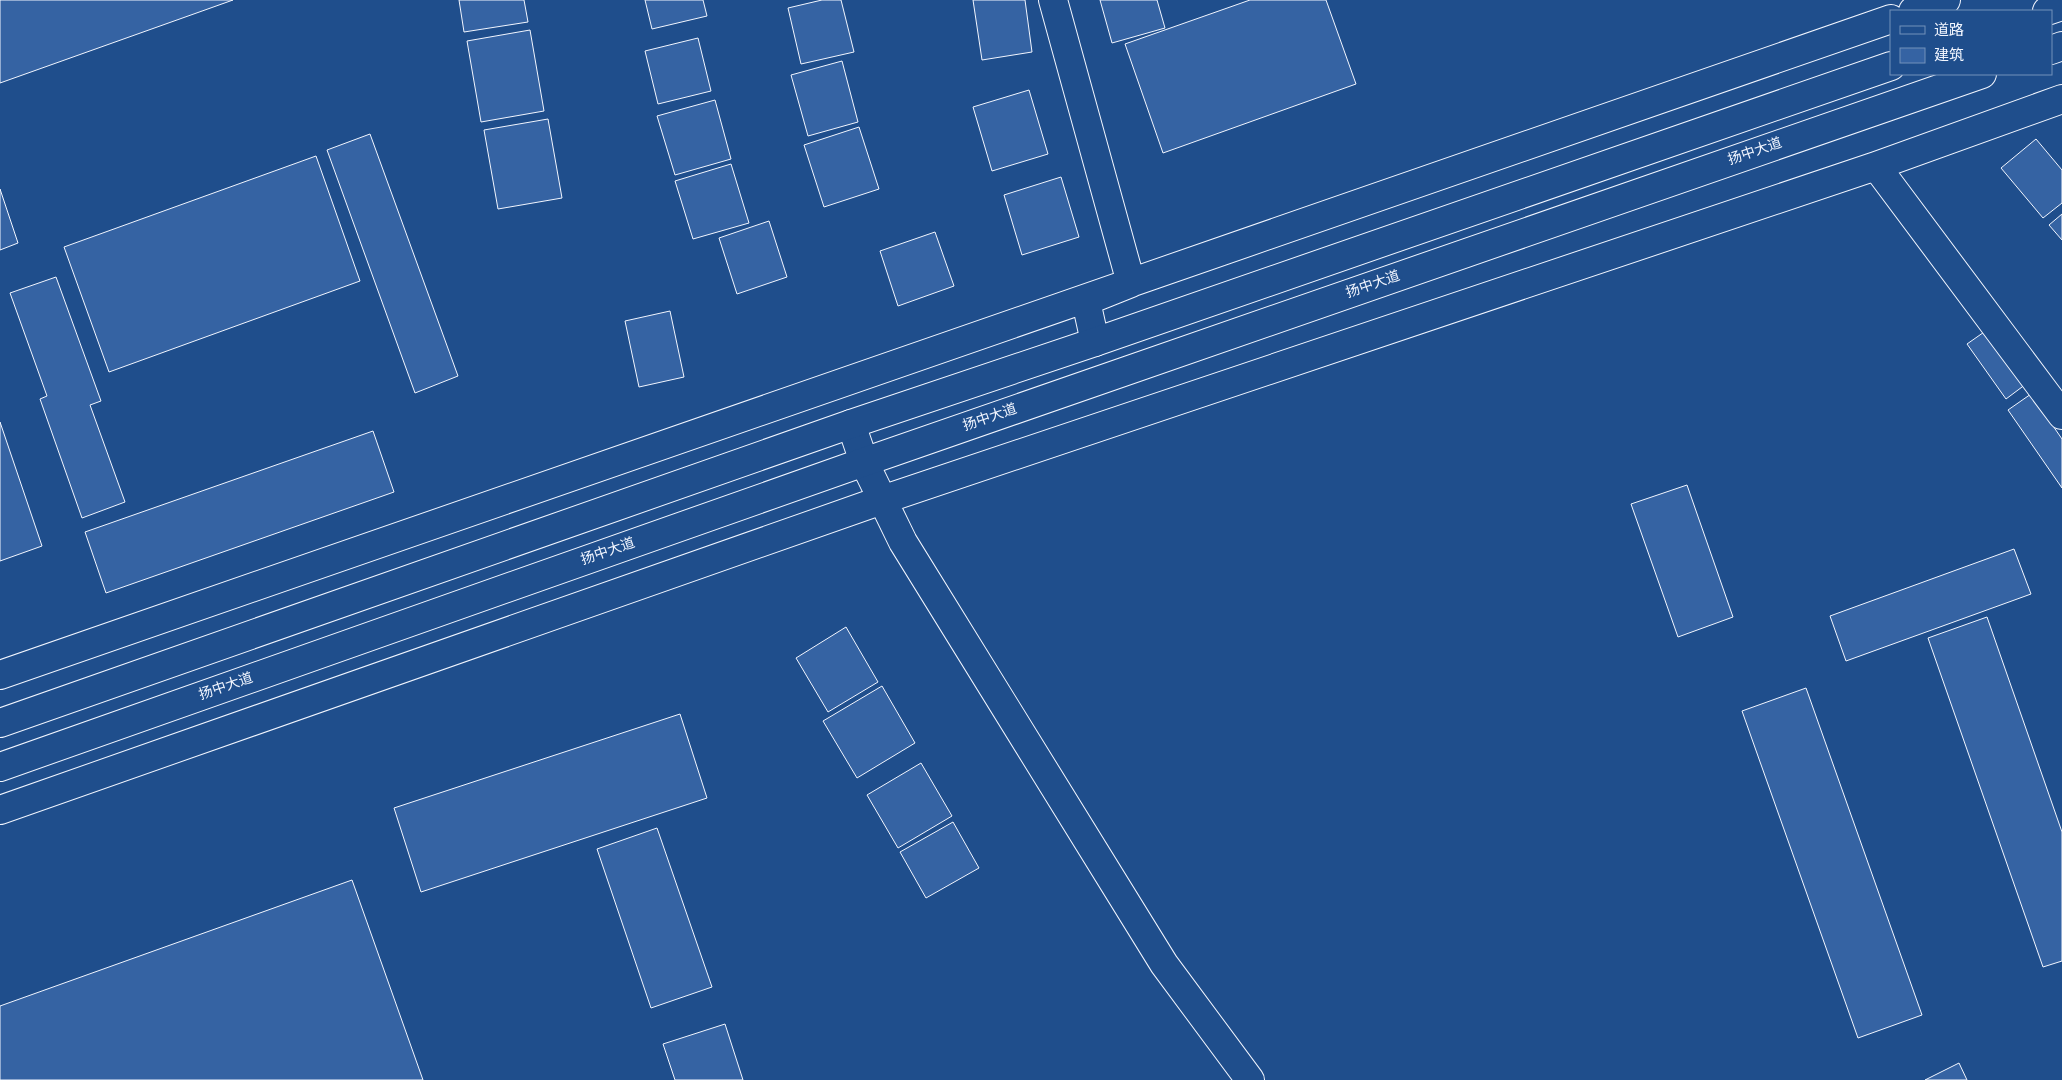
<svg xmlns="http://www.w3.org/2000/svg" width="2062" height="1080" viewBox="0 0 2062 1080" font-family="Overpass,'Noto Sans SC',sans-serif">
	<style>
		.building { fill: #3563a3; stroke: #f2f6ff }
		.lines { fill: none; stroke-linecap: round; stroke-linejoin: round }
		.minor-casing { stroke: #f2f6ff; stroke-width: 30 }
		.major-casing { stroke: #f2f6ff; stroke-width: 30 }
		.minor { stroke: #1f4e8c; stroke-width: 28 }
		.major { stroke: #1f4e8c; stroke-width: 28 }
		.labels { text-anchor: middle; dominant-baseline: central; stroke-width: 4; stroke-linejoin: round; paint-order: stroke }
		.street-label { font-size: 14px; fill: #f2f6ff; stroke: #1f4e8c }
	</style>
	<rect width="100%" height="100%" fill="#1f4e8c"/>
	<path class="building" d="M0,0H233L0,83Z
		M459,0H524L528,22L464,32Z
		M645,0H703L707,16L652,29Z
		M822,0H841L854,52L801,64L788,8Z
		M973,0H1025L1032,52L982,60Z
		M1100,0H1157L1165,28L1112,43Z
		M1250,0H1326L1356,84L1163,153L1125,44Z
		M530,30L544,111L481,122L467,41Z
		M698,38L711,91L658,104L645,51Z
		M842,61L858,122L808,136L791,75Z
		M1029,90L1048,154L992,171L973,107Z
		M715,100L731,159L675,175L657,116Z
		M548,119L562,198L498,209L484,130Z
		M859,127L879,189L824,207L804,145Z
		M370,134L458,376L415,393L327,150Z
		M2036,139L2062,170V203L2043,218L2001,168Z
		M316,156L360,281L109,372L64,247Z
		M731,164L749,223L693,239L675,181Z
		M1061,177L1079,237L1022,255L1004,195Z
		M0,189L18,243L0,250Z
		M2062,214V240L2049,225Z
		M769,221L787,277L737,294L719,238Z
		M935,232L954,286L898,306L880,251Z
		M56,277L101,401L90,405L125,502L82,518L40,399L47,396L10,293Z
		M670,311L684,377L639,387L625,321Z
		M1987,330L2026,384L2006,399L1967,344Z
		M2031,394L2062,439V488L2008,410Z
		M0,422L42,546L0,561Z
		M373,431L394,492L106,593L85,532Z
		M1687,485L1733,617L1678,637L1631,504Z
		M2014,549L2031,594L1846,661L1830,616Z
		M1987,617L2062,832V961L2043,967L1928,638Z
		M846,627L878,682L828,712L796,658Z
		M882,686L915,743L857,778L823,721Z
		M1806,688L1922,1015L1858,1038L1742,711Z
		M680,714L707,798L421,892L394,808Z
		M921,763L952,816L898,848L867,795Z
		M953,822L979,868L926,898L900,852Z
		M657,828L712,987L651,1008L597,849Z
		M352,880L423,1080H0V1006Z
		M725,1024L743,1080H675L663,1044Z
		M1959,1063L1967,1080H1925Z"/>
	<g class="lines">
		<defs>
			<path id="minor" d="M1053,0L1131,283L1086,301L1095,342
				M1913,11L1946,0
				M1876,166L2062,415
				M851,424L864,462L903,542L1164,964L1250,1080
				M0,675L1891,19
				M0,810L882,500L1876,166L2062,99"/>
			<path id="major" d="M2047,11L2062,6
				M2051,50L2062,46
				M0,723L851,424L1095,342L1891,66
				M0,767L864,462L1982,74"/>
		</defs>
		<use href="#minor" class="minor-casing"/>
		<use href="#major" class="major-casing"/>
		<use href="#minor" class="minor"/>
		<use href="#major" class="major"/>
	</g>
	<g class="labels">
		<g class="street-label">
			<text transform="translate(1755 152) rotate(-19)">扬中大道</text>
			<text transform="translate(1373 285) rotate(-19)">扬中大道</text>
			<text transform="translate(990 418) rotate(-19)">扬中大道</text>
			<text transform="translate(608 552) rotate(-19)">扬中大道</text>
			<text transform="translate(226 687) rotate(-19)">扬中大道</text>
		</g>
	</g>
	<rect x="1890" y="10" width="162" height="65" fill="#1f4e8c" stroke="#7391ba"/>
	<rect x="1900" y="26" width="25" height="8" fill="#1f4e8c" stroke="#7391ba"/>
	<text x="1934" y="35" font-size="15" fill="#f2f6ff">道路</text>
	<rect x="1900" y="48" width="25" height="15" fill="#3563a3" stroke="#7391ba"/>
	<text x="1934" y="60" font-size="15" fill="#f2f6ff">建筑</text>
</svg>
